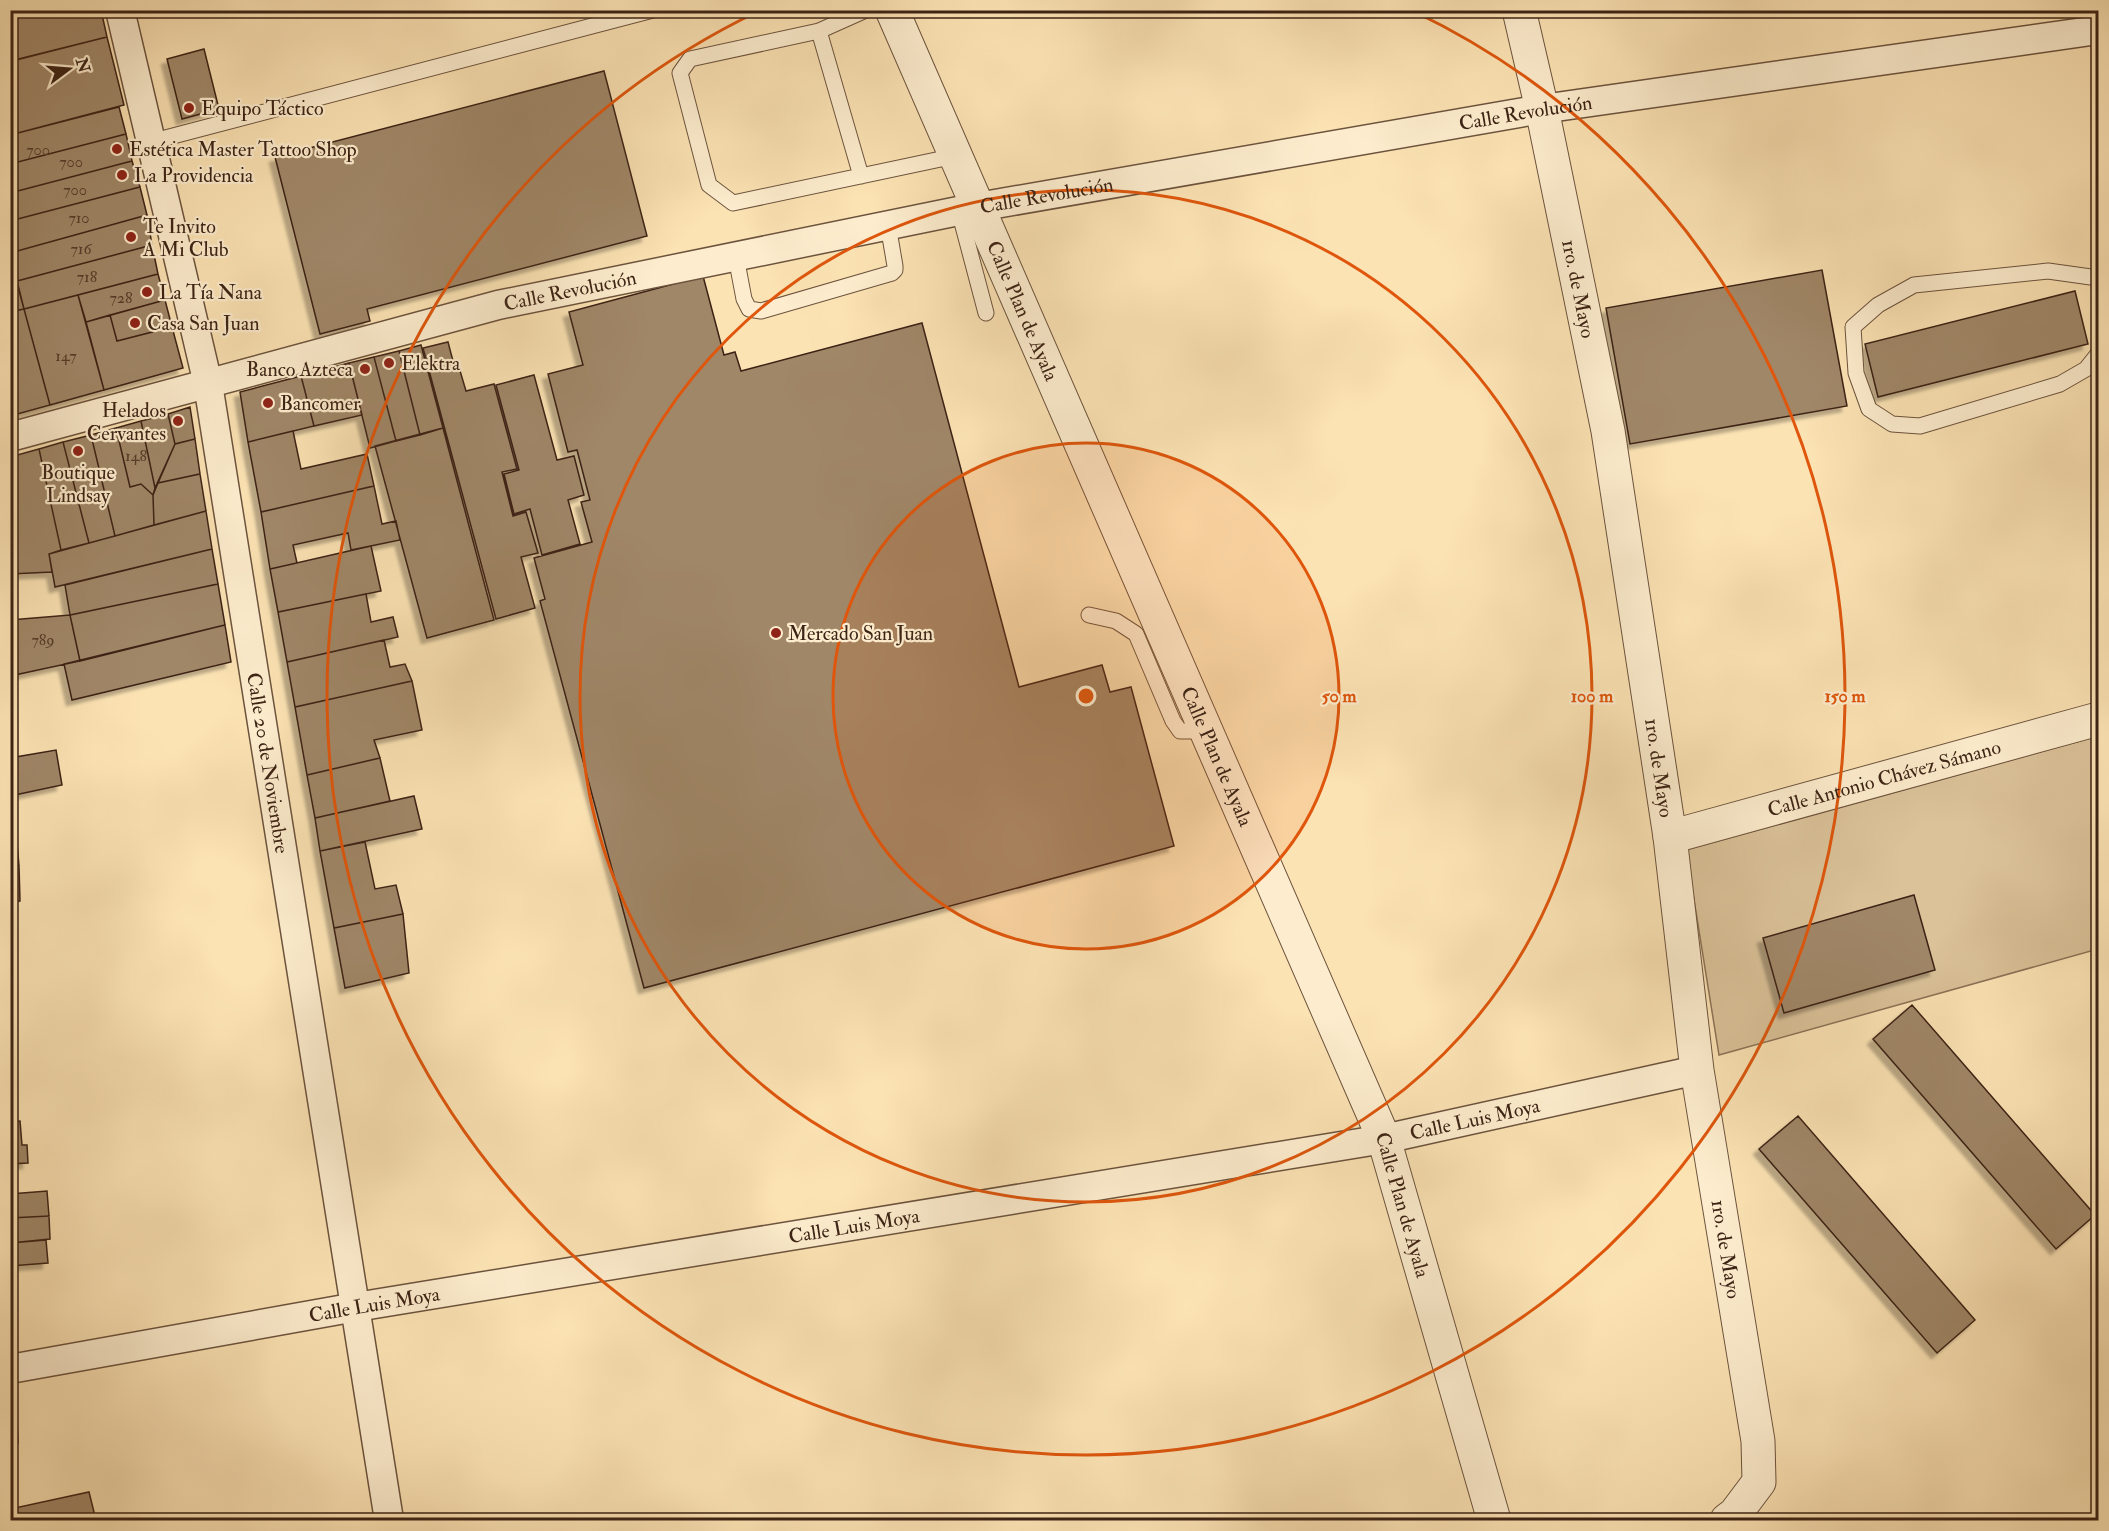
<svg xmlns="http://www.w3.org/2000/svg" width="2109" height="1531" viewBox="0 0 2109 1531" font-family="'IM FELL Double Pica',serif">
	<style>
		.green { fill: #dbc299; stroke: #8c7257; stroke-width: 1.5 }
		.building { fill: #a08768; stroke: #3c2315; stroke-width: 1.5; filter: url(#shadow) }
		.lines { fill: none; stroke-linecap: round; stroke-linejoin: round }
		.service-casing { stroke: #6c533d; stroke-width: 17 }
		.minor-casing { stroke: #6c533d; stroke-width: 31 }
		.tertiary-casing { stroke: #6c533d; stroke-width: 35 }
		.service { stroke: #fdedce; stroke-width: 15 }
		.minor { stroke: #fdedce; stroke-width: 28 }
		.tertiary { stroke: #fdedce; stroke-width: 33 }
		.ring { fill: none; stroke: #df560c; stroke-width: 3 }
		.poi-dot { fill: #8f2418; stroke: #fdedce; stroke-width: 2 }
		.labels { text-anchor: middle; dominant-baseline: central; stroke-width: 4.5; stroke-linejoin: round; paint-order: stroke }
		.number-label { font-size: 16px; fill: #553c2a }
		.poi-label { font-size: 20px; fill: #3c2315; stroke: #fdedce; text-anchor: start }
		.street-label { font-size: 20px; fill: #3c2315; stroke: #fdedce }
		.centre { fill: #df560c; stroke: #fdedce; stroke-width: 3 }
		.ring-label { font-size: 18px; text-anchor: middle; font-weight: bold; fill: #df560c; stroke: #fdedce; stroke-width: 4.5; stroke-linejoin: round; paint-order: stroke }
	</style>
	<defs>
		<filter id="shadow"><feDropShadow dx="-5.5" dy="5.5" stdDeviation="1.5" flood-color="#0004"/></filter>
	</defs>
	<rect width="100%" height="100%" fill="#fce3b4"/>
	<filter id="stains"><feTurbulence type="fractalNoise" baseFrequency=".00333" numOctaves="4"/><feColorMatrix values="0 0 0 0 .2 0 0 0 0 .09 0 0 0 0 .02 0 0 0 .5 -.17"/></filter>
	<radialGradient id="worn" r=".72"><stop offset=".6" stop-color="#630" stop-opacity="0"/><stop offset="1" stop-color="#630" stop-opacity=".3"/></radialGradient>
	<path class="green" d="M2098,736V949L1719,1055L1686,850Z"/>
	<path class="building" d="M10,10H101L107,37L16,60L10,38Z
		M107,37L124,105L10,135V61Z
		M10,38L16,60L10,61Z
		M204,49L219,109L182,119L167,59Z
		M604,71L647,236L367,309L370,321L320,334L275,157Z
		M119,107L126,134L10,164V135Z
		M126,134L132,161L10,193V164Z
		M132,161L140,187L10,221V193Z
		M140,187L147,215L10,253V221Z
		M147,215L152,245L17,281L10,253Z
		M152,245L158,274L24,309L17,281Z
		M10,265H12L24,309L10,312Z
		M1822,270L1847,406L1630,444L1606,308Z
		M158,274L165,300L86,322L78,295Z
		M703,276L724,355L735,352L741,371L922,323L1019,687L1102,665L1110,692L1131,687L1174,846L644,988L540,601L545,599L534,558L592,542L581,502L590,500L577,450L568,452L548,374L583,365L569,312Z
		M2075,291L2088,344L1878,397L1865,344Z
		M78,295L104,390L50,405L24,309Z
		M165,300L172,327L117,341L110,315Z
		M24,309L50,405L10,416V312Z
		M110,315L117,341L172,327L183,368L104,390L86,322Z
		M448,342L454,365L458,364L466,391L494,384L517,469L502,472L513,516L526,512L538,553L521,557L535,608L496,619L423,348Z
		M421,345L443,428L420,435L399,351Z
		M399,351L420,435L396,441L374,357Z
		M374,357L396,441L370,448L349,363Z
		M349,363L362,415L314,426L301,376Z
		M534,375L557,460L574,456L584,495L568,500L580,544L542,555L530,509L514,514L504,474L519,470L496,385Z
		M301,376L314,426L248,442L240,392Z
		M190,407L195,439L175,444L168,414Z
		M168,414L175,444L155,488L141,421Z
		M141,421L155,488L153,495L141,484L130,487L116,428Z
		M116,428L130,487L141,484L153,495L154,525L115,536L91,435Z
		M443,428L494,620L427,638L375,446Z
		M293,431L301,469L367,454L374,486L261,512L248,442Z
		M91,435L115,536L89,543L63,442Z
		M195,439L200,474L158,483L175,444Z
		M63,442L89,543L61,550L39,449Z
		M39,449L61,550L49,554L52,572L10,574V457Z
		M200,474L206,511L154,525L153,495L158,483Z
		M374,486L382,524L396,521L400,540L351,550L348,533L293,545L297,563L270,569L261,512Z
		M206,511L212,549L55,587L49,554Z
		M371,546L381,591L278,612L270,569Z
		M212,549L218,584L70,615L65,585Z
		M218,584L225,625L80,661L70,615Z
		M366,594L371,622L393,617L398,637L287,662L278,612Z
		M70,615L80,661L10,676V620Z
		M225,625L231,662L72,700L64,664Z
		M384,640L390,667L405,664L412,681L295,707L287,662Z
		M412,681L422,730L374,740L380,758L307,775L295,707Z
		M56,750L62,785L10,796V758Z
		M380,758L390,801L315,818L307,775Z
		M14,795L16,831L10,832V796Z
		M414,796L422,829L320,851L315,818Z
		M16,831L19,866L10,868V832Z
		M365,842L375,889L396,885L403,914L334,928L320,851Z
		M19,866L20,901L10,904V868Z
		M1914,895L1935,970L1784,1013L1763,938Z
		M403,914L409,973L345,988L334,928Z
		M1912,1005L2095,1215L2056,1249L1873,1039Z
		M1798,1116L1975,1320L1937,1353L1759,1149Z
		M20,1121L22,1145H27L28,1163L10,1164V1122Z
		M47,1191L49,1216L10,1218V1194Z
		M49,1216L50,1239L10,1243V1218Z
		M46,1240L48,1263L10,1266V1243Z
		M16,1399L18,1443H10V1400Z
		M89,1492L96,1520H10V1509Z"/>
	<g class="lines">
		<defs>
			<path id="service" d="M866,10L819,31L690,59L680,73L709,185L733,203L955,156
				M819,31L861,176
				M150,142L653,10
				M959,211L986,313
				M736,257L744,299L749,309L761,311L892,273L895,270V266L888,225
				M2098,278L2048,271L1914,285L1878,305L1853,327L1856,373L1869,409L1892,424L1920,426L2060,384L2086,369L2098,354
				M1089,615L1116,621L1136,634L1173,721L1180,731H1191L1204,726"/>
			<g id="minor">
				<path id="s1" d="M120,10L208,384L389,1520"/>
				<path id="s2" d="M10,437L498,305L978,207L1542,109L2098,30"/>
				<path id="s3" d="M10,1369L356,1307L1384,1139L1697,1070"/>
			</g>
			<g id="tertiary">
				<path id="s4" d="M892,10L1384,1139L1494,1520"/>
				<path id="s5" d="M1519,10L1542,109L1608,431L1670,837L1697,1070L1758,1441L1759,1482L1735,1514L1727,1520"/>
				<path id="s6" d="M1670,837L2098,719"/>
			</g>
		</defs>
		<use href="#service" class="service-casing"/>
		<use href="#minor" class="minor-casing"/>
		<use href="#tertiary" class="tertiary-casing"/>
		<use href="#service" class="service"/>
		<use href="#minor" class="minor"/>
		<use href="#tertiary" class="tertiary"/>
	</g>
	<circle cx="1086" cy="696" r="253" fill="#df560c" fill-opacity=".12"/>
	<g class="ring">
		<circle cx="1086" cy="696" r="253"/>
		<circle cx="1086" cy="696" r="506"/>
		<path d="M1413 11A759 759 0 1 1 759 11"/>
	</g>
	<g class="poi-dot">
		<circle cx="189" cy="108" r="6"/>
		<circle cx="117" cy="149" r="6"/>
		<circle cx="122" cy="175" r="6"/>
		<circle cx="131" cy="237" r="6"/>
		<circle cx="147" cy="292" r="6"/>
		<circle cx="135" cy="323" r="6"/>
		<circle cx="389" cy="363" r="6"/>
		<circle cx="365" cy="369" r="6"/>
		<circle cx="268" cy="403" r="6"/>
		<circle cx="178" cy="421" r="6"/>
		<circle cx="78" cy="451" r="6"/>
		<circle cx="776" cy="633" r="6"/>
	</g>
	<g class="labels">
		<g class="number-label">
			<text x="38" y="150">700</text>
			<text x="71" y="162">700</text>
			<text x="75" y="190">700</text>
			<text x="79" y="218">710</text>
			<text x="81" y="249">716</text>
			<text x="87" y="277">718</text>
			<text x="121" y="298">728</text>
			<text x="66" y="356">147</text>
			<text x="136" y="456">148</text>
			<text x="43" y="640">789</text>
		</g>
		<g class="poi-label">
			<text x="201" y="108">Equipo Táctico</text>
			<text x="129" y="149">Estética Master Tattoo Shop</text>
			<text x="134" y="175">La Providencia</text>
			<text x="143" y="226">Te Invito<tspan x="143" dy="23">A Mi Club</tspan></text>
			<text x="159" y="292">La Tía Nana</text>
			<text x="147" y="323">Casa San Juan</text>
			<text x="401" y="363">Elektra</text>
			<text x="353" y="369" text-anchor="end">Banco Azteca</text>
			<text x="280" y="403">Bancomer</text>
			<text x="166" y="410" text-anchor="end">Helados<tspan x="166" dy="23">Cervantes</tspan></text>
			<text x="78" y="472" text-anchor="middle">Boutique<tspan x="78" dy="23">Lindsay</tspan></text>
			<text x="788" y="633">Mercado San Juan</text>
		</g>
		<g class="street-label">
			<text stroke="none"><textPath href="#s2" startOffset="1551">Calle Revolución</textPath></text>
			<text stroke="none"><textPath href="#s2" startOffset="1065">Calle Revolución</textPath></text>
			<text stroke="none"><textPath href="#s5" startOffset="285">1ro. de Mayo</textPath></text>
			<text stroke="none"><textPath href="#s2" startOffset="579">Calle Revolución</textPath></text>
			<text stroke="none"><textPath href="#s4" startOffset="328">Calle Plan de Ayala</textPath></text>
			<text stroke="none"><textPath href="#s4" startOffset="814">Calle Plan de Ayala</textPath></text>
			<text stroke="none"><textPath href="#s1" startOffset="768">Calle 20 de Noviembre</textPath></text>
			<text stroke="none"><textPath href="#s5" startOffset="771">1ro. de Mayo</textPath></text>
			<text stroke="none"><textPath href="#s6" startOffset="222">Calle Antonio Chávez Sámano</textPath></text>
			<text stroke="none"><textPath href="#s3" startOffset="1486">Calle Luis Moya</textPath></text>
			<text stroke="none"><textPath href="#s4" startOffset="1300">Calle Plan de Ayala</textPath></text>
			<text stroke="none"><textPath href="#s3" startOffset="856">Calle Luis Moya</textPath></text>
			<text stroke="none"><textPath href="#s5" startOffset="1257">1ro. de Mayo</textPath></text>
			<text stroke="none"><textPath href="#s3" startOffset="370">Calle Luis Moya</textPath></text>
		</g>
	</g>
	<circle cx="1086" cy="696" r="9" class="centre"/>
	<g class="ring-label">
		<text x="1339" y="702">50 m</text>
		<text x="1592" y="702">100 m</text>
		<text x="1845" y="702">150 m</text>
	</g>
	<rect width="2109" height="1531" fill="none" stroke="#fce3b4" stroke-width="36"/>
	<rect x="12" y="12" width="2085" height="1507" fill="none" stroke="#3c2315" stroke-width="3"/>
	<rect x="18" y="18" width="2073" height="1495" fill="none" stroke="#3c2315" stroke-width="1.5"/>
	<g transform="translate(69 69) rotate(74)" stroke="#fdedce" stroke-width="4.5" paint-order="stroke">
	<path d="M0-4.5L10 22L0 15L-10 22Z" fill="#3c2315"/>
	<text y="-9" font-size="16" font-weight="bold" text-anchor="middle" fill="#3c2315">N</text>
	</g>
	<rect width="100%" height="100%" filter="url(#stains)"/>
	<rect width="100%" height="100%" fill="url(#worn)"/>
</svg>
